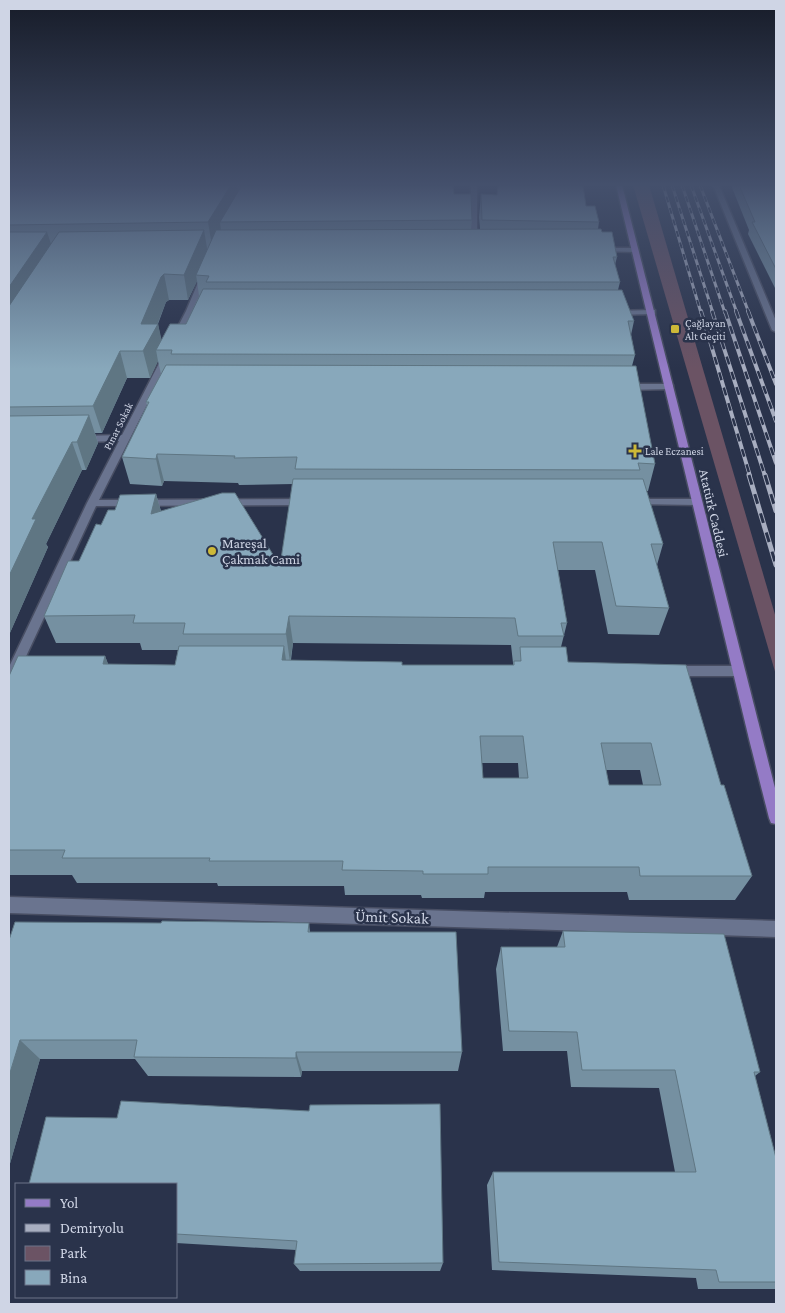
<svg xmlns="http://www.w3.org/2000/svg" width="785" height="1313" viewBox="0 0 785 1313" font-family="'Crimson Pro',serif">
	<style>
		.green { fill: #6b5364 }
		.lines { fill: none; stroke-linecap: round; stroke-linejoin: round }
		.minor-casing { stroke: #484e63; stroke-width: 3 }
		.primary-casing { stroke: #484e63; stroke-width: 3 }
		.minor { fill: #6a748f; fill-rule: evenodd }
		.primary { fill: #947bc6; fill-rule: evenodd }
		.rail-far2-casing { stroke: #a8aec0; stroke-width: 3 }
		.rail-far1-casing { stroke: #a8aec0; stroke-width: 4 }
		.rail-casing { stroke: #a8aec0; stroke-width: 5 }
		.rail-far2 { stroke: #2a334b; stroke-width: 2; stroke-dasharray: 6; stroke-linecap: butt }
		.rail-far1 { stroke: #2a334b; stroke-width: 2.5; stroke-dasharray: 8; stroke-linecap: butt }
		.rail { stroke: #2a334b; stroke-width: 3; stroke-dasharray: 10; stroke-linecap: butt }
		.wall { fill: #7590a1; fill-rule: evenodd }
		.shaded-wall { fill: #5f7683 }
		.building { fill: #88a8bb; stroke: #5f7683; fill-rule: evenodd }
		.poi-dot { fill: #cdb938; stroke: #2a334b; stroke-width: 2 }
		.labels { text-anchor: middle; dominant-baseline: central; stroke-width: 5; stroke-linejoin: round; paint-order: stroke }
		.far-poi-label { font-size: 11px; fill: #cfd5e5; stroke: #2a334b; text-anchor: start }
		.far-street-label { font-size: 11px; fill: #cfd5e5; stroke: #2a334b }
		.street-label { font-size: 14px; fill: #cfd5e5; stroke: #2a334b }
		.poi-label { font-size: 14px; fill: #cfd5e5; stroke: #2a334b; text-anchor: start }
		.near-street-label { font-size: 16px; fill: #cfd5e5; stroke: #2a334b }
	</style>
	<rect width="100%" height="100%" fill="#2a334b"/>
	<path class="green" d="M633,185H649L776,618V675Z"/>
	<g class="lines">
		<defs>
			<path id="minor" d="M471,185H477V245L474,247L471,245Z
				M713,185H719L776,321V332L772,330Z
				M596,248H635L638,250L635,252L598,251L595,249Z
				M202,273L209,275L194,311L99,500L307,499L312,502L307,505L96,506L15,680L14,683L9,685V667L87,503L119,441L80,442L75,439L80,436L122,435L186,311Z
				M652,310H655V314L614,315L610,313L614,311Z
				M670,384L673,385V389L625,390L621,387L625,384Z
				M635,499H697L702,502L697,505L631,504V500Z
				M672,666H737L741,668L743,671L741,674L737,676H672L668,674L666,671L668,668Z
				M9,897L776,921V937L9,913Z"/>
			<path id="primary" d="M616,185H622L776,792V824L771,823L769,818L749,739Z"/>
		</defs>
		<use href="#minor" class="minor-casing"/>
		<use href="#primary" class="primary-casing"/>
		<use href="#minor" class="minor"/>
		<use href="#primary" class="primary"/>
		<defs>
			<path id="rail-far2" d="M663,185L701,313
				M672,185L713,313
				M682,185L725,313
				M691,185L737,313
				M700,185L749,313"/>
			<path id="rail-far1" d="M701,311L750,476
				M712,311L765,476
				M725,311L776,463
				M736,311L776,421
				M748,311L776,384"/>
			<path id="rail" d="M749,475L776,565
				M765,475L776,511"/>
		</defs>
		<use href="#rail-far2" class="rail-far2-casing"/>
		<use href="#rail-far1" class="rail-far1-casing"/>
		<use href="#rail" class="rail-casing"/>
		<use href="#rail-far2" class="rail-far2"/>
		<use href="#rail-far1" class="rail-far1"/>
		<use href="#rail" class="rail"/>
	</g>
	<path class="wall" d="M9,185H453L454,194L472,220L471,229H480L479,217L481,194L586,206L599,222L598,229L602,232L617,257L615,265L620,282L618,290L634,321L631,335L635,355L632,366L655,464L648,491H646L663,544L657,565L669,608L659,635L608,634L595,570H558L567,623L561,647L568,662L721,785L752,876L735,900H629L627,892H485L484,898H422L421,895H345L344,886H218L217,883H77L72,875H9V676L105,656L108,664L175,665L178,650H142L140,643H56L44,616L79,561L101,525L115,510L156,494L161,511L280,566L293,484L239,485L238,483L164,481L162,486L130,484L122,457L147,405L146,402L161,374L158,361L150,378H127L102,433H95L98,443L86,470H82L46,544L48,547L9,635ZM197,281L199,296L186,324L161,340L158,324L166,302L169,300H188ZM293,643L511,645L513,663V665H402L291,660ZM482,763H518L519,778H483ZM606,770H640L643,785H609Z
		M731,185H776V290L748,234L749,230Z
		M309,923L310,932L462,1052L458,1071H302L301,1077L148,1076L135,1059H40L9,1167V940Z
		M563,931L760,1072L755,1076L776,1158V1289H698L696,1278L492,1270L487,1185L493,1172H675L659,1088L571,1087L567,1051H503L496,969L501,947H557Z
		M176,1184L443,1263L440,1271H300L294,1264L296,1250L176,1243Z"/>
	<path class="shaded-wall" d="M231,185H237L239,200L220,222L221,231L212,246L208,222Z
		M204,230L208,254L196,275L197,281L188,300L184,275Z
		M47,232L55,256L9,327V287Z
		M164,274L169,300L166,302L157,325L158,324L164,350H156L158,361L150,378L143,351L141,324L161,277Z
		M120,351L127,378L102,433L93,406Z
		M89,415L98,443L86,470L77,442Z
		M72,442L82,470L46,544L48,547L9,635V576L32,519Z
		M157,454L164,481L162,486L156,459Z
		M156,494L164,522L151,514Z
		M289,616L293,643L290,662L286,634Z
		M284,646L288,675L282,660Z
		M105,656L116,684L103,664Z
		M20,1040L40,1059L9,1167V1076Z
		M296,1052L302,1071L301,1077L296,1058Z"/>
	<path class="building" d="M9,185H231L208,222L9,225Z
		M242,185H453L454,194H471L472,220L220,222Z
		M498,185H583L586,206H595L599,222L482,220L481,194L497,195Z
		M739,185H776V269L752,222H755Z
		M601,229L602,232H612L617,257H613L620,282H206L209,276L196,275L216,230Z
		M204,230L184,275L164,274L161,277L141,324H158L143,351H120L93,406L9,407V306L59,232Z
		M9,232H47L9,287Z
		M203,289L622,290L634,321H628L635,355L171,354L172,350H156L170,324H186Z
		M166,365L636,366L655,464L638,463L640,470L295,469L297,457L234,458L235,456L157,454L156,459L122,457L149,402H146Z
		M89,415L77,442H72L32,519H36L9,576V416Z
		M293,479H643L663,544H651L669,608L616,606L602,542H553L567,623H561L564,636H518L515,618L289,616L286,634H183L185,623H133L135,615L44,616L68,561H79L96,524L101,525L108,510H115L120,495L156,494L151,514L222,493H235L280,566Z
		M179,646H284L282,660L402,662V665H514V661H521L520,647H566L568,662L686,665L721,785H724L752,876H640L639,867H488V874H423V871L342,870L343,861H209L210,858H62L65,850H9V676L18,656H105L103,664L175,665ZM480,736H523L528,778H483ZM601,743H651L661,785H609Z
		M162,921L309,923L308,932H456L462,1052H296V1058L134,1057L137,1040H20L9,1076V940L15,922L161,923Z
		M563,931L724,934L760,1072H754L776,1158V1282H719L716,1270L499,1262L493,1172H696L675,1070H582L577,1032L509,1031L501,947H565Z
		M121,1101L309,1111L310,1105L440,1104L443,1263L294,1264L297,1241L176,1234V1184H29L46,1117L117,1118Z"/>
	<linearGradient id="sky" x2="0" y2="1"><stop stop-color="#171c29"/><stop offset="0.5" stop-color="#44506c"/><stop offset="1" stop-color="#44506c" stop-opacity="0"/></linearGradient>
	<rect width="785" height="369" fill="url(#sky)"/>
	<g class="poi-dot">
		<rect x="670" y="324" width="10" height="10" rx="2.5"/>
		<path d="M632.5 443.5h5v5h5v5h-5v5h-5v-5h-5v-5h5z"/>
		<circle cx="212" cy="551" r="5"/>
	</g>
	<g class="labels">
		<g class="far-poi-label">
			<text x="685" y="323">Çağlayan<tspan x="685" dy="13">Alt Geçiti</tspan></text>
			<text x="645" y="451">Lale Eczanesi</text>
		</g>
		<g class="far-street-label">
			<text transform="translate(118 426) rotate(-63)">Pınar Sokak</text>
		</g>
		<g class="street-label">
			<text transform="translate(714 513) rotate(77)">Atatürk Caddesi</text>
		</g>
		<g class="poi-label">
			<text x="222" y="543">Mareşal<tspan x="222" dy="16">Çakmak Cami</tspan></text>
		</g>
		<g class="near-street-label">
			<text transform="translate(392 917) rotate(2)">Ümit Sokak</text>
		</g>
	</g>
	<rect width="785" height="1313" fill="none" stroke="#cfd5e5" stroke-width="20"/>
	<rect x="15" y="1183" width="162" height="115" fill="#2a334b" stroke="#6c7489"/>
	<rect x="25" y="1199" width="25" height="8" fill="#947bc6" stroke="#6c7489"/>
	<text x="60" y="1208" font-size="15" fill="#cfd5e5">Yol</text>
	<rect x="25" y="1224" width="25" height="8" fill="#a8aec0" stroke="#6c7489"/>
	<text x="60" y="1233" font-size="15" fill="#cfd5e5">Demiryolu</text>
	<rect x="25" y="1246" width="25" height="15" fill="#6b5364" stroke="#6c7489"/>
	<text x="60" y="1258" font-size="15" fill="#cfd5e5">Park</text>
	<rect x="25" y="1270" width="25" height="15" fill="#88a8bb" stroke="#6c7489"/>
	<text x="60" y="1283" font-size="15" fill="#cfd5e5">Bina</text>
</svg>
